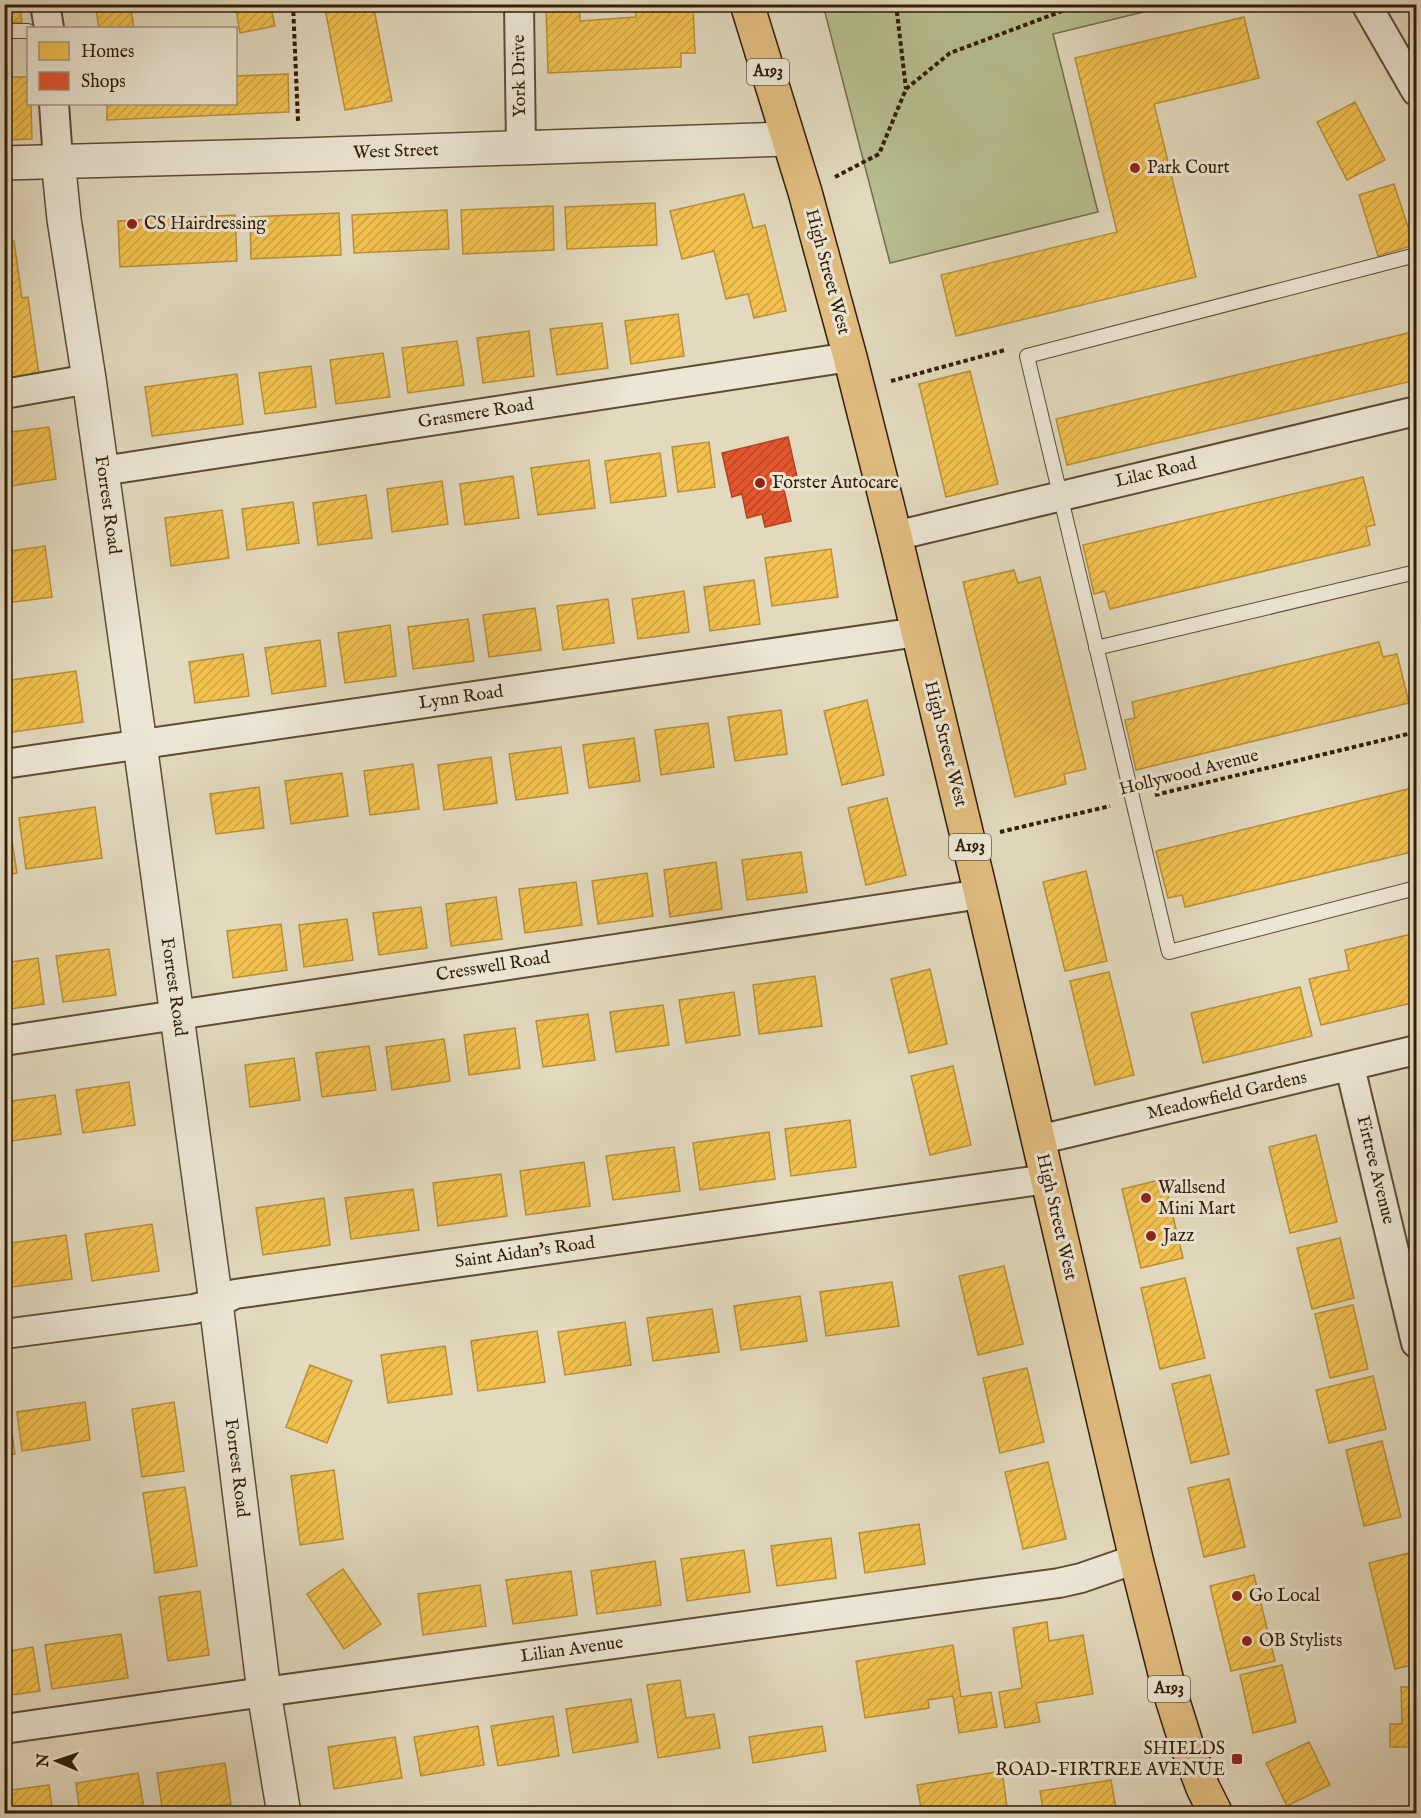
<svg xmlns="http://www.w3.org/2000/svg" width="1421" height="1818" viewBox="0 0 1421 1818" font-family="'IM FELL English',serif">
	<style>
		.grass { fill: #b7be8f; stroke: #756e4a; stroke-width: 1.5 }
		.homes { fill: url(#homes-hatch); stroke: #b99038; stroke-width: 1.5 }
		.shops { fill: url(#shops-hatch); stroke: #af4622; stroke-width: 1.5 }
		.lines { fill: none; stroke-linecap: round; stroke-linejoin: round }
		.service-casing { stroke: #5f4c34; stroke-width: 16 }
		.minor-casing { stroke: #5f4c34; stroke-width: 32 }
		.tertiary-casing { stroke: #5f4c34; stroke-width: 36 }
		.primary-casing { stroke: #331d06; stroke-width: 36 }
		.path { stroke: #331d06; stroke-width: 4; stroke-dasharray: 4.5 3; stroke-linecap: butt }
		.service { stroke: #ece6d5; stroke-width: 14 }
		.minor { stroke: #ece6d5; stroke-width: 28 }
		.tertiary { stroke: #ece6d5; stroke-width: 33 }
		.primary { stroke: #e1bc7f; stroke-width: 33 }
		.poi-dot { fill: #8f2418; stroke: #ece6d5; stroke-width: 2 }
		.labels { text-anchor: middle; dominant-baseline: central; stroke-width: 6; stroke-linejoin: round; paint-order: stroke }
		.shield { fill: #ece6d5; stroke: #6a5944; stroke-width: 1.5 }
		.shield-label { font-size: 16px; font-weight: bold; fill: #331d06 }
		.street-label { font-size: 18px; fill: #331d06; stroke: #ece6d5 }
		.poi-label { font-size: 18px; fill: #331d06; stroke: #ece6d5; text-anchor: start }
	</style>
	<defs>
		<pattern id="homes-hatch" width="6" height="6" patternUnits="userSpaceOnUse" patternTransform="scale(1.5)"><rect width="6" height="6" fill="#f2c14e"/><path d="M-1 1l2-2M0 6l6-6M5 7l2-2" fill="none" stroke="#d0a543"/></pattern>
		<pattern id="shops-hatch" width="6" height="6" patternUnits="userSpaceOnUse" patternTransform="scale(1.5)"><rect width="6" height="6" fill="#e4572e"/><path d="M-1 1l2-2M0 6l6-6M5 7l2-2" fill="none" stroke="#b94725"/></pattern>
	</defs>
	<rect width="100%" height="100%" fill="#e2d9be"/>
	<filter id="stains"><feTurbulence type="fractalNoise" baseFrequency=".00333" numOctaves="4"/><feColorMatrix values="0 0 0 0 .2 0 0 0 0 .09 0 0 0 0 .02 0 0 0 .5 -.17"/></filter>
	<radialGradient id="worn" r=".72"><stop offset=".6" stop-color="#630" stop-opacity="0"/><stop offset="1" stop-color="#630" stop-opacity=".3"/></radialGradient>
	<path class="grass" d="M823,5V4L1172,5L1053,34L1098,212L890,263Z"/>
	<path class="homes" d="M4,4H19L22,22L4,23Z
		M95,4H130L134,28H99Z
		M235,4H270L275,26L240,33Z
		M324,4H373L392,101L345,110Z
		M546,4H579L580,21L636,17L635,4H693L695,53H681V67L548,73Z
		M1244,17L1259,78L1154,104L1196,277L956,336L941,275L1117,232L1075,58Z
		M288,74L289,112L107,120V104H236V76Z
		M4,77H28V104H31L32,139L4,140Z
		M1355,102L1385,160L1347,180L1317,122Z
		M1394,184L1414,245L1378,256L1359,195Z
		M744,194L753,228L765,225L786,311L754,318L748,294L726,299L714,251L682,259L670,211Z
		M655,203L657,245L567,249L565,207Z
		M553,206L554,250L463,254L461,210Z
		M447,210L449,249L354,253L352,215Z
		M339,213L341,255L251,259L250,217Z
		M235,215L237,261L120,267L118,221Z
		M14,241L22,298L28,297L39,374L4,379V242Z
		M678,314L684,356L631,364L625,321Z
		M602,323L608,368L557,375L550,329Z
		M529,331L534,376L483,383L477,338Z
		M1416,331V380L1067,465L1056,419Z
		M457,341L464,385L408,393L402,348Z
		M383,353L390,397L336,404L330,360Z
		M311,366L316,407L265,414L259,373Z
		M970,371L998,484L946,497L919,384Z
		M237,374L243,424L152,436L145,387Z
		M49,427L56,479L4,487V433Z
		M709,442L715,487L678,492L672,447Z
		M660,453L666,496L611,503L605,461Z
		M589,460L595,508L538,515L531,468Z
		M513,476L519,518L465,525L460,484Z
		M1363,477L1375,525L1366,527L1370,545L1110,609L1105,591L1094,594L1083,545Z
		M442,481L448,524L392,532L387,489Z
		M366,495L372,538L318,545L313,503Z
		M293,502L299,543L247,550L242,509Z
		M222,510L229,558L171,566L165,518Z
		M45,546L52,597L7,603L4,586V552Z
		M831,549L838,597L772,606L765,558Z
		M1014,570L1018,583L1040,577L1086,769L1064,774L1066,784L1015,797L963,582Z
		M754,580L760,624L710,631L704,587Z
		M684,591L689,632L638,639L632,599Z
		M608,599L614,643L563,650L557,606Z
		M535,608L541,650L489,657L483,615Z
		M468,619L474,661L413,669L408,627Z
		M390,625L396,676L345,683L338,633Z
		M320,640L326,686L272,694L265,648Z
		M1379,642L1383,657L1397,654L1409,703L1136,770L1125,720L1135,718L1132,702Z
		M243,654L249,696L195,703L189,662Z
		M76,671L83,722L6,733L4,719V681Z
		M867,700L884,775L842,785L824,711Z
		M781,710L787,754L735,761L728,717Z
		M708,723L714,767L661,775L655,730Z
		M634,738L640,781L589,788L583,745Z
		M561,747L568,793L516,800L509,754Z
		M491,757L497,803L444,810L438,765Z
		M413,764L419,809L370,815L364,771Z
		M342,773L348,816L291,824L285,781Z
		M259,787L264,828L216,834L210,794Z
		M1416,787V851L1185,907L1182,895L1168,898L1156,851Z
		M887,798L906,875L866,885L848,808Z
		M95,807L102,858L26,869L19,818Z
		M4,822H9L17,873L4,875Z
		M801,852L807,892L747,900L742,860Z
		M716,862L722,909L670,917L664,870Z
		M1086,871L1107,961L1065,971L1043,882Z
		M647,873L653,916L598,924L592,881Z
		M576,882L582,925L525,933L519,889Z
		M496,897L502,939L451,946L446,904Z
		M421,907L427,948L379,955L373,913Z
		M347,919L353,960L304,967L299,925Z
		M281,924L287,970L233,978L227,931Z
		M1416,933V1002L1321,1025L1309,979L1349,970L1345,950Z
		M109,949L116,995L63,1002L56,956Z
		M38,958L44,1004L4,1010V963Z
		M930,969L947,1044L909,1053L891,979Z
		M1109,972L1134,1075L1095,1085L1070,981Z
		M815,976L822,1026L759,1034L753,985Z
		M1300,987L1312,1036L1203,1063L1191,1013Z
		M734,992L740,1035L686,1043L679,1000Z
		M663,1005L669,1045L616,1052L610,1012Z
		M588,1014L595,1060L543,1067L536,1021Z
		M515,1028L520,1068L469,1075L464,1035Z
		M444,1039L450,1081L392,1090L386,1047Z
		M369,1046L376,1090L322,1097L316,1053Z
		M294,1058L300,1100L250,1107L245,1065Z
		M953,1066L971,1145L930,1155L911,1076Z
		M129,1082L135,1125L83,1133L76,1090Z
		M55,1095L61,1134L4,1142V1102Z
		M850,1120L856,1167L791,1176L785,1129Z
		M769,1132L775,1179L700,1190L693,1143Z
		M1316,1135L1337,1222L1290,1233L1269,1147Z
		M674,1147L680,1191L613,1200L606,1156Z
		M584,1162L590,1206L526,1215L520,1171Z
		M501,1174L507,1216L438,1226L433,1183Z
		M1164,1179L1183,1258L1141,1268L1122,1189Z
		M413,1189L419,1230L351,1239L345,1198Z
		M324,1198L330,1245L263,1255L256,1208Z
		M152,1224L159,1271L92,1281L85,1234Z
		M66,1235L72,1279L4,1288V1244Z
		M1340,1238L1354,1298L1312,1309L1297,1248Z
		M1004,1266L1023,1344L978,1355L959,1276Z
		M1185,1278L1205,1358L1160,1369L1141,1288Z
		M892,1282L899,1326L826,1336L820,1292Z
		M800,1296L807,1341L741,1350L734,1306Z
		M1353,1305L1368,1369L1330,1378L1315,1314Z
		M712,1309L719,1352L653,1361L647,1318Z
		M625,1322L631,1365L565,1375L558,1332Z
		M537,1331L545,1382L478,1391L471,1341Z
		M445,1346L452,1394L388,1403L381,1355Z
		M310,1365L352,1381L327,1443L286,1427Z
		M1027,1368L1044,1442L1000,1453L983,1378Z
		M1210,1375L1229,1454L1191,1463L1172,1384Z
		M1373,1376L1386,1429L1329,1443L1316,1390Z
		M85,1402L90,1440L22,1451L17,1412Z
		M174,1402L184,1471L142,1477L132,1409Z
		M9,1410L15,1454L4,1455V1411Z
		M1382,1441L1401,1517L1364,1526L1346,1450Z
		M1048,1462L1066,1539L1023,1549L1005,1472Z
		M334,1470L343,1539L300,1545L291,1476Z
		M1229,1479L1245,1547L1204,1557L1188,1488Z
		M185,1487L197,1566L155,1573L143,1493Z
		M919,1524L925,1564L865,1573L859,1533Z
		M831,1538L836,1578L777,1586L771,1546Z
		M744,1550L750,1592L687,1601L681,1559Z
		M1413,1552L1416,1567V1664L1395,1669L1369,1563Z
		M655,1561L661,1605L597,1614L591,1571Z
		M343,1569L381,1624L344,1649L307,1594Z
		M571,1571L577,1615L513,1624L506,1580Z
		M1254,1575L1275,1661L1231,1671L1210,1586Z
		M480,1585L486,1626L423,1635L418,1594Z
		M200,1591L209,1655L168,1661L159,1597Z
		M1047,1622L1049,1641L1083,1635L1093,1694L1036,1703L1040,1722L1005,1728L999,1692L1022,1688L1013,1628Z
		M121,1634L128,1678L52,1689L45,1645Z
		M953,1645L961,1697L991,1692L997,1727L959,1733L953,1696L928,1700L929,1708L865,1718L856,1661Z
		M33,1647L40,1691L4,1696V1652Z
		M1282,1665L1296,1722L1253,1733L1240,1675Z
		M680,1680L686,1718L714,1714L720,1748L658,1758L647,1685Z
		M1401,1687H1416V1747H1390V1724H1402Z
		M631,1699L638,1742L573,1753L566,1709Z
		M553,1716L559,1756L498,1766L491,1726Z
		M478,1726L484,1765L421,1776L414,1737Z
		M822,1726L826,1751L753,1763L749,1737Z
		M395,1737L402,1778L334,1789L328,1747Z
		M1309,1742L1330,1785L1287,1806L1266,1763Z
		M225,1763L231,1804L163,1814L157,1773Z
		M1002,1771L1008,1814H922L917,1785Z
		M138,1773L145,1814H80L76,1783Z
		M1111,1780L1117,1814H1044L1040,1791Z
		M49,1785L53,1814H4V1791Z"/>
	<path class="shops" d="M788,437L798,481L783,485L791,521L765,527L762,514L747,518L742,494L732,497L722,453Z"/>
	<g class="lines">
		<defs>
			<path id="service" d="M4,31H28
				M1416,255L1027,356L1169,952L1416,888
				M1096,648L1416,572"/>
			<path id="minor" d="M45,4L49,28
				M519,4L521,148
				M1366,4L1416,91
				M54,104L58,160
				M4,394L89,379
				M102,471L850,357
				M895,536L1416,411
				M4,764L918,632
				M4,1041L981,894
				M1350,1067L1416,1343
				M1038,1140L1416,1050
				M4,1334L194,1309L216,1303L235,1294L1047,1179
				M4,1729L264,1692L1059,1583L1081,1578L1136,1559"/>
			<path id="tertiary" d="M58,160L64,219L89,379L140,744L216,1303L264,1692L284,1814
				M4,163L300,155L788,139"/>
			<path id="primary" d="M747,4L805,192L850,357L895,536L981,894L1136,1559L1169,1689L1186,1743L1203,1788L1216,1814"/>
		</defs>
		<use href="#service" class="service-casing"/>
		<use href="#minor" class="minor-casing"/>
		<use href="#tertiary" class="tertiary-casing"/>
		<use href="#primary" class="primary-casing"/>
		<path class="path" d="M293,4L298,121
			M896,4L906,89
			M835,177L879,154L906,89L950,53L1081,4
			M891,381L1005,350
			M1155,795L1416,732
			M1000,832L1110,806"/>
		<use href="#service" class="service"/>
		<use href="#minor" class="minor"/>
		<use href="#tertiary" class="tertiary"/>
		<use href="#primary" class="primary"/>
	</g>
	<g class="poi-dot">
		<circle cx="1135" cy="168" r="6"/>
		<circle cx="132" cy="224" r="6"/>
		<circle cx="760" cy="483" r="6"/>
		<circle cx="1146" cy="1198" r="6"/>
		<circle cx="1151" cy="1236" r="6"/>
		<circle cx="1237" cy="1596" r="6"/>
		<circle cx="1247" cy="1641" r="6"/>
		<rect x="1231" y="1753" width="12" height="12" rx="3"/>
	</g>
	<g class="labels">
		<g class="shield">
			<rect x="747" y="59" width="42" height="26" rx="4.5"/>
			<rect x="949" y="834" width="42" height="26" rx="4.5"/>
			<rect x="1148" y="1676" width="42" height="26" rx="4.5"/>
		</g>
		<g class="shield-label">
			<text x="768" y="72">A193</text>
			<text x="970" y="847">A193</text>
			<text x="1169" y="1689">A193</text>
		</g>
		<g class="street-label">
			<text transform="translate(520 76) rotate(-91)">York Drive</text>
			<text transform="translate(396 152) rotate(-2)">West Street</text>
			<text transform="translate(827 272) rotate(75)">High Street West</text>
			<text transform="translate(476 414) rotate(-9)">Grasmere Road</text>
			<text transform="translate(1156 473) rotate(-13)">Lilac Road</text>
			<text transform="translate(107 505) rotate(82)">Forrest Road</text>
			<text transform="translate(461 698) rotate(-8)">Lynn Road</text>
			<text transform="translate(945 744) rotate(76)">High Street West</text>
			<text transform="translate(1189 773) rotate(-14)">Hollywood Avenue</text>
			<text transform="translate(493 967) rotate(-9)">Cresswell Road</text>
			<text transform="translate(173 987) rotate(82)">Forrest Road</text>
			<text transform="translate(1227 1096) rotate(-13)">Meadowfield Gardens</text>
			<text transform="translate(1375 1170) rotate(76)">Firtree Avenue</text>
			<text transform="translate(1056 1217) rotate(77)">High Street West</text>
			<text transform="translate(525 1253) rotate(-8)">Saint Aidan's Road</text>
			<text transform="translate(236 1468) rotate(83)">Forrest Road</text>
			<text transform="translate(572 1650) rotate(-8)">Lilian Avenue</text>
		</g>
		<g class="poi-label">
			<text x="1147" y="168">Park Court</text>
			<text x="144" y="224">CS Hairdressing</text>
			<text x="772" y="483">Forster Autocare</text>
			<text x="1158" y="1188">Wallsend<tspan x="1158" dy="21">Mini Mart</tspan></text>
			<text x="1163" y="1236">Jazz</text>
			<text x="1249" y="1596">Go Local</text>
			<text x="1259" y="1641">OB Stylists</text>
			<text x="1225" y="1749" text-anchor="end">SHIELDS<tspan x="1225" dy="21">ROAD-FIRTREE AVENUE</tspan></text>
		</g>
	</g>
	<rect width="1421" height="1818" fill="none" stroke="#e2d9be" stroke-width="24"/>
	<rect x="6" y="6" width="1409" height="1806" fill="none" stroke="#331d06" stroke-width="3"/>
	<rect x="12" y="12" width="1397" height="1794" fill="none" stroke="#331d06" stroke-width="1.5"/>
	<rect x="27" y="27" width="210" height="78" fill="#ece6d5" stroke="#a29682" stroke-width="1.5"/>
	<rect x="39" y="42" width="30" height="18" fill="#f2c14e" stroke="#a29682" stroke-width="1.5"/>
	<text x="81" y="57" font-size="18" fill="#331d06">Homes</text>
	<rect x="39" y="72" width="30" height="18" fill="#e4572e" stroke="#a29682" stroke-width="1.5"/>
	<text x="81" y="87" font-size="18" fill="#331d06">Shops</text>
	<g transform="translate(57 1761) rotate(272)" stroke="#ece6d5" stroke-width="4.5" paint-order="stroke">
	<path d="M0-4.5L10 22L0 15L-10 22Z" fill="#331d06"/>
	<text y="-9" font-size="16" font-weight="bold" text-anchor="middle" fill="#331d06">N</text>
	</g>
	<rect width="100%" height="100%" filter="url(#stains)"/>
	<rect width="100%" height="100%" fill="url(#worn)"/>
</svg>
